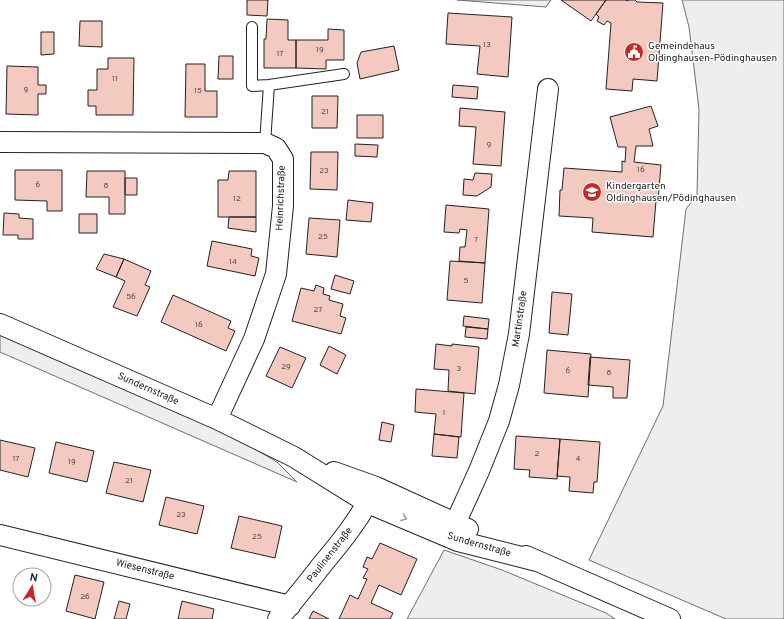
<svg xmlns="http://www.w3.org/2000/svg" width="784" height="619" viewBox="0 0 784 619" font-family="Overpass,sans-serif">
	<style>
		.green { fill: #eee; stroke: #6f6f6f }
		.building { fill: #f3c9c0; stroke: #222 }
		.lines { fill: none; stroke-linecap: round; stroke-linejoin: round }
		.service-casing { stroke: #222; stroke-width: 12 }
		.minor-casing { stroke: #222; stroke-width: 22 }
		.service { stroke: #fff; stroke-width: 10 }
		.minor { stroke: #fff; stroke-width: 20 }
		.oneway { stroke: #9c9c9c }
		.labels { text-anchor: middle; dominant-baseline: central; stroke-width: 3; stroke-linejoin: round; paint-order: stroke }
		.number-label { font-size: 8px; fill: #564c4a }
		.poi-label { font-size: 10px; fill: #222; stroke: #fff; text-anchor: start }
		.street-label { font-size: 10px; fill: #222; stroke: #fff }
	</style>
	<rect width="100%" height="100%" fill="#fff"/>
	<path class="green" d="M457,0H551L546,7Z
		M682,0H784V619H726L589,560L663,406L686,209L697,195L699,109L689,27Z
		M0,334L228,433L277,462L297,482L0,352Z
		M444,550L502,570L606,613L615,619H407Z"/>
	<path class="building" d="M247,0H268L267,16L247,15Z
		M561,0H606L591,21Z
		M606,0H626L627,1L629,0H635L637,2L663,3L657,81L633,79L632,91L606,89L611,23L607,21L604,25L597,21L599,17L596,14Z
		M448,13L512,17L508,77L477,74L480,46L446,44Z
		M267,19L288,20V40H296V68H264V39H266Z
		M80,21H102V47L79,46Z
		M328,29L344,30V60H326V69L296,68V40H328Z
		M41,32H54V54L41,55Z
		M394,46L399,70L360,79L357,63L361,52Z
		M219,56H233V79H218Z
		M108,58H134L133,115H96V106H88V90H97V69H108Z
		M186,64H205V91H217V117H185Z
		M7,66L38,67V85H46V94H38V115L6,114Z
		M453,85L478,87L477,99L452,97Z
		M312,96H338L337,128H312Z
		M651,106L658,126L649,129L653,146H636L634,162L661,165L658,201H656L653,237L592,232L593,218L559,216L560,190H562L564,168L622,172V161L625,162L626,147H618L610,117Z
		M460,108L505,112L501,166L473,164L476,127L459,126Z
		M357,115H383V138H357Z
		M355,144L378,145L377,157L355,156Z
		M311,152H338L337,190L310,189Z
		M15,170H62V211H47V201L15,200Z
		M87,171H125V214H109V197H86Z
		M229,171H256V217H218V180H228Z
		M475,173L492,174L491,187L477,196L463,195L464,179L473,180Z
		M125,178H137V195H125Z
		M348,200L373,203L371,222L346,220Z
		M446,205L489,209L485,263L459,261L460,247H465L467,230L460,229L459,233L444,232Z
		M4,213L19,214V218L33,219V239H18V235H3Z
		M79,214H97V233H79Z
		M229,217H256V232L228,228Z
		M309,218L340,220L337,257L306,254Z
		M212,241L252,249L251,256L259,258L255,276L207,266Z
		M104,254L124,259L116,277L96,269Z
		M124,259L151,271L145,285L150,287L137,316L113,307L125,281L116,277Z
		M450,261L485,263L482,303L447,300Z
		M335,275L354,281L350,294L331,289Z
		M316,285L324,288L323,294L330,296L329,300L343,304L340,316L346,318L341,334L292,321L301,288L314,291Z
		M552,292L572,294L568,335L549,333Z
		M173,295L231,321L228,328L235,331L226,351L161,322Z
		M464,316L489,319L488,329L463,326Z
		M466,327L488,329L487,339L465,337Z
		M436,344L452,346V344L479,347L475,394L448,391L449,370L434,369Z
		M329,346L346,355L337,374L320,365Z
		M280,347L306,358L292,388L266,376Z
		M547,350L591,354L588,397L544,393Z
		M590,357L630,360L627,398H613V387L588,385Z
		M416,389L464,393L461,437L434,434L436,414L415,412Z
		M382,422L394,425L391,442L379,440Z
		M434,434L459,437L457,458L432,456Z
		M516,436L560,439L557,479L529,477L530,470L514,469Z
		M560,439L600,442L597,482H594L593,493L569,491L570,477L557,476Z
		M0,440L35,448L28,477L0,470Z
		M56,442L94,451L87,482L49,473Z
		M114,462L151,470L143,502L106,493Z
		M166,497L204,506L197,534L159,525Z
		M239,516L282,526L275,558L231,548Z
		M380,543L417,559L401,595L379,585L371,603L393,613L390,619H339L350,595L358,599L367,579L363,578L368,569L363,567L367,557L372,559Z
		M75,575L104,582L95,619L66,611Z
		M119,601L130,604L126,619H114Z
		M182,601L214,609L212,619H178Z
		M313,611L329,619H309Z"/>
	<g class="lines">
		<defs>
			<path id="service" d="M252,27V86L269,85
				M265,143L269,85L344,74"/>
			<path id="minor" d="M0,142L265,143L276,148L283,159V206L276,274L254,339L217,419
				M0,324L217,419L294,457L368,503L458,541L537,561
				M334,472L376,487L468,529
				M0,535L290,606
				M449,537L479,471L499,421L509,385L519,334L548,89
				M526,556L670,619
				M278,619C293,602 307,584 321,566C341,542 360,519 374,490"/>
		</defs>
		<use href="#service" class="service-casing"/>
		<use href="#minor" class="minor-casing"/>
		<use href="#service" class="service"/>
		<use href="#minor" class="minor"/>
	</g>
	<defs><path id="oneway-chevron" d="M-2-3.5L2.5 0L-2 3.5" fill="none" stroke-width="1.6" stroke-linecap="round" stroke-linejoin="round"/></defs>
	<use class="oneway" href="#oneway-chevron" transform="translate(404 518) rotate(23)"/>
	<defs>
		<symbol id="civic-disc" viewBox="-11 -11 22 22"><circle r="9.5" fill="#c62828" stroke="#fff"/><path d="M-.6-6.5H3V-4.5H.6V-3L4-1V1h2V6H-6V1h2V-1L-.6-3ZM-1.2 2.5V6h2.4V2.5Z" fill="#fff"/></symbol>
		<symbol id="school-disc" viewBox="-11 -11 22 22"><circle r="9.5" fill="#c62828" stroke="#fff"/><path d="M0-5L7-2L0 1L-7-2ZM-4 1L0 2.5L4 1V4Q0 6-4 4Z" fill="#fff"/></symbol>
	</defs>
	<g fill-rule="evenodd">
		<use href="#civic-disc" x="623" y="41" width="22" height="22"/>
		<use href="#school-disc" x="581" y="181" width="22" height="22"/>
	</g>
	<g class="labels">
		<g class="number-label">
			<text x="487" y="45">13</text>
			<text x="320" y="50">19</text>
			<text x="280" y="54">17</text>
			<text x="115" y="79">11</text>
			<text x="26" y="90">9</text>
			<text x="198" y="91">15</text>
			<text x="325" y="112">21</text>
			<text x="489" y="145">9</text>
			<text x="641" y="170">16</text>
			<text x="324" y="171">23</text>
			<text x="38" y="185">6</text>
			<text x="106" y="186">8</text>
			<text x="237" y="199">12</text>
			<text x="323" y="237">25</text>
			<text x="476" y="240">7</text>
			<text x="233" y="262">14</text>
			<text x="466" y="281">5</text>
			<text x="131" y="297">56</text>
			<text x="318" y="310">27</text>
			<text x="199" y="325">16</text>
			<text x="286" y="367">29</text>
			<text x="459" y="369">3</text>
			<text x="568" y="371">6</text>
			<text x="609" y="373">8</text>
			<text x="444" y="413">1</text>
			<text x="537" y="454">2</text>
			<text x="16" y="459">17</text>
			<text x="578" y="459">4</text>
			<text x="72" y="462">19</text>
			<text x="129" y="481">21</text>
			<text x="181" y="515">23</text>
			<text x="257" y="537">25</text>
			<text x="85" y="597">26</text>
		</g>
		<g class="poi-label">
			<text x="648" y="46">Gemeindehaus<tspan x="648" dy="12">Oldinghausen-Pödinghausen</tspan></text>
			<text x="606" y="186">Kindergarten<tspan x="606" dy="12">Oldinghausen/Pödinghausen</tspan></text>
		</g>
		<g class="street-label">
			<text transform="translate(281 198) rotate(-88)">Heinrichstraße</text>
			<text transform="translate(520 319) rotate(-82)">Martinstraße</text>
			<text transform="translate(148 389) rotate(24)">Sundernstraße</text>
			<text transform="translate(479 545) rotate(16)">Sundernstraße</text>
			<text transform="translate(330 555) rotate(-52)">Paulinenstraße</text>
			<text transform="translate(145 570) rotate(14)">Wiesenstraße</text>
		</g>
	</g>
	<g transform="translate(32 587) rotate(11)"><circle r="19" fill="#ffffff" stroke="#a7a7a7"/>
	<path d="M0-3L7 15L0 10L-7 15Z" fill="#c62828"/>
	<text y="-6" font-size="11" font-weight="bold" text-anchor="middle" fill="#222222">N</text>
	</g>
</svg>
